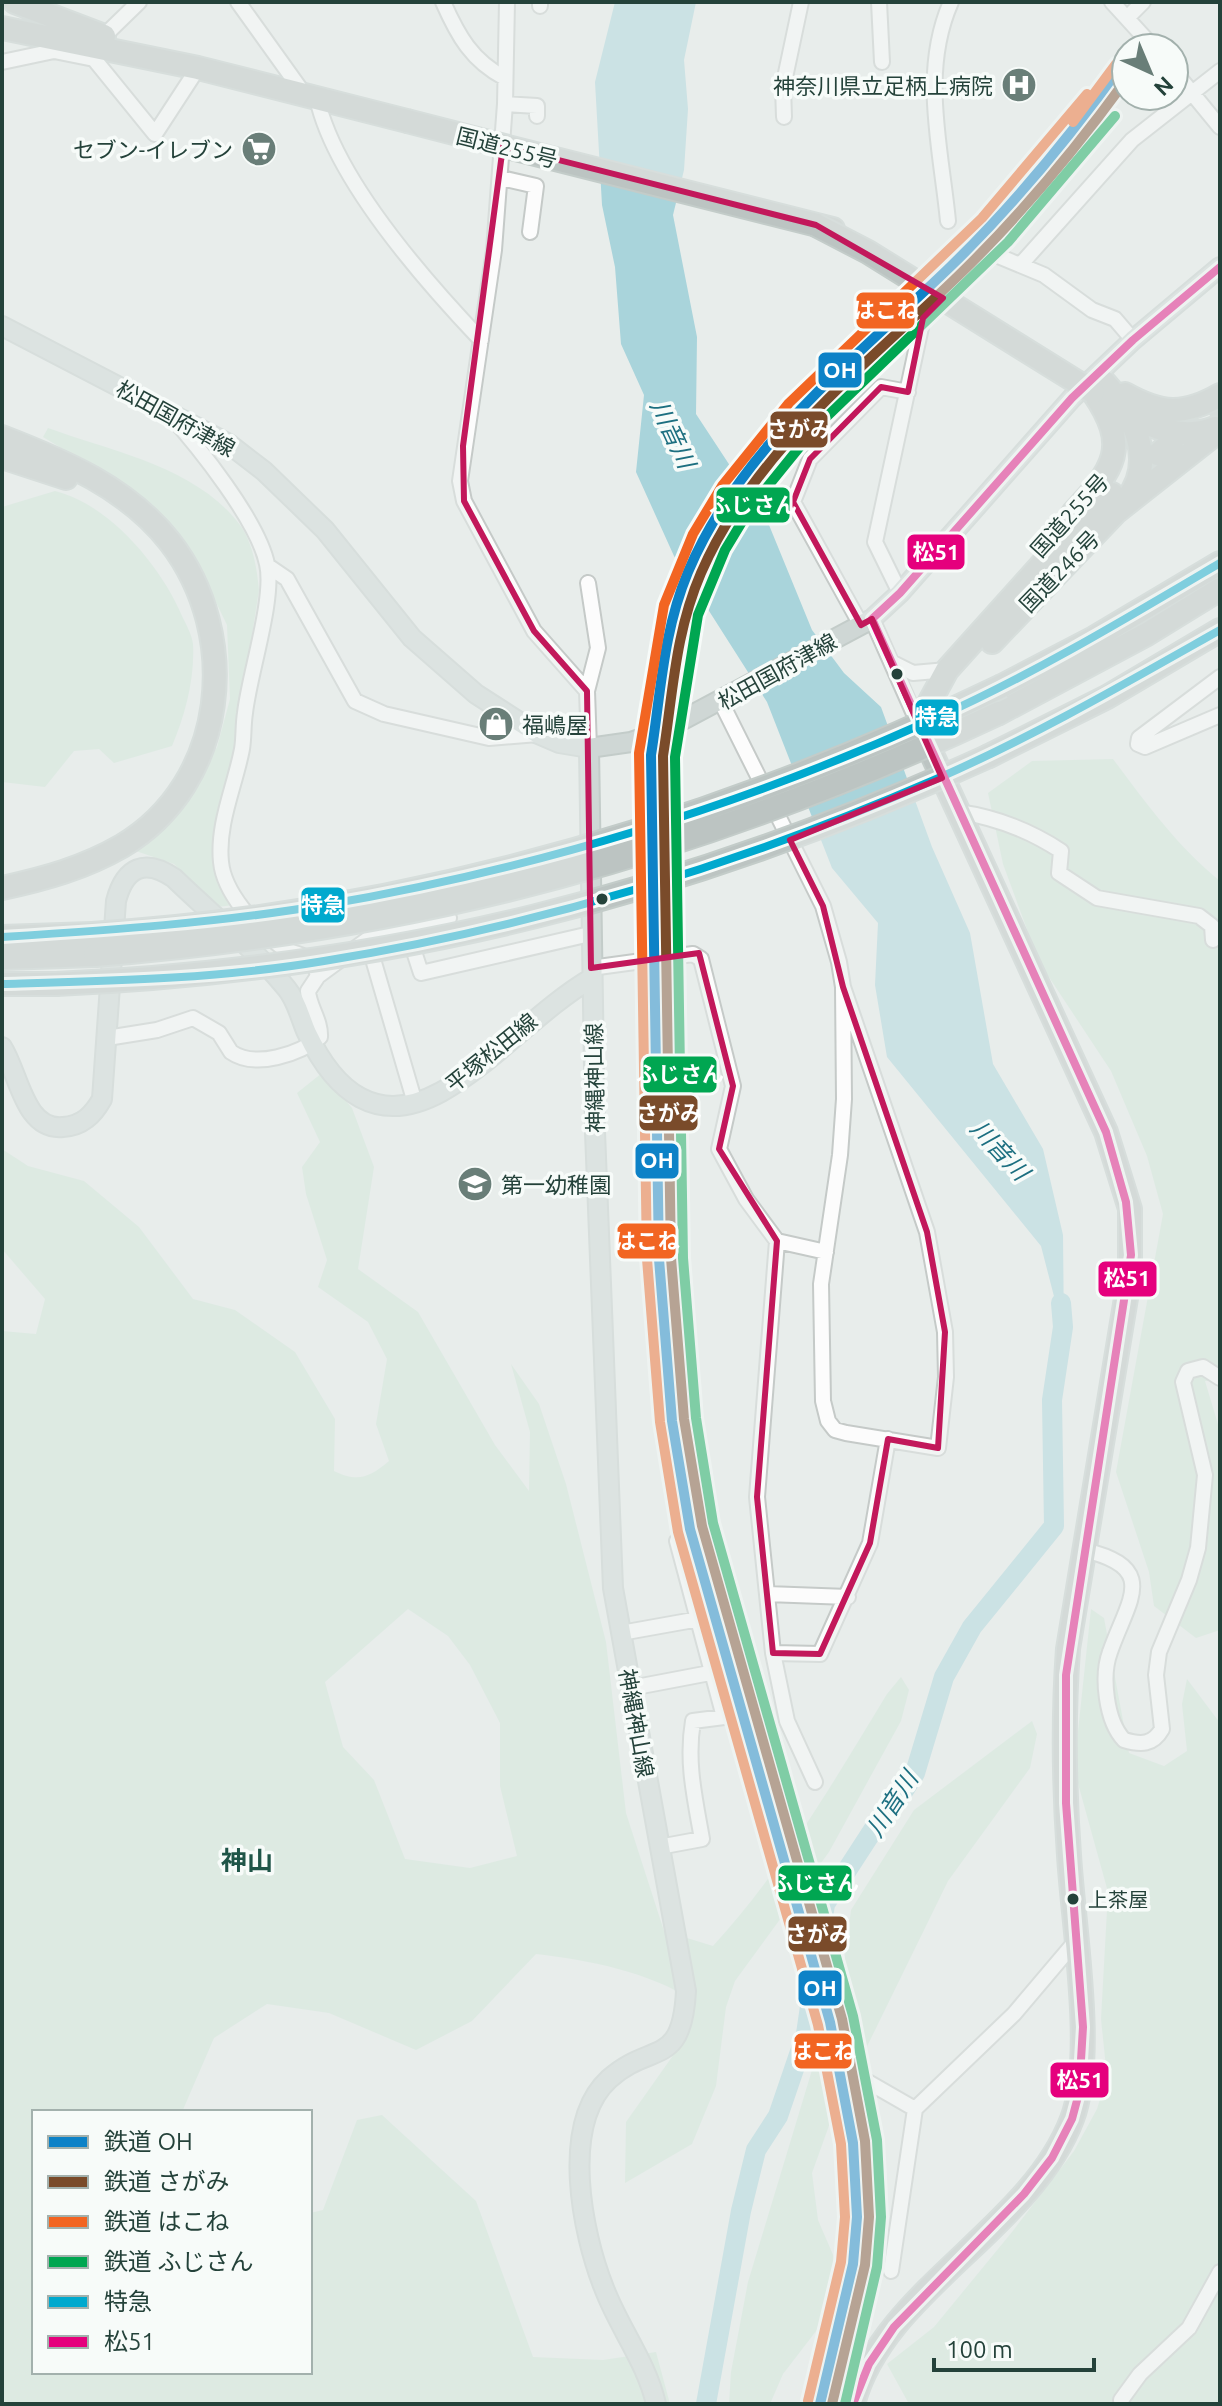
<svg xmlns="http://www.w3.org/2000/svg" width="1222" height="2406" viewBox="0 0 1222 2406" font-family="Ubuntu,'Noto Sans JP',sans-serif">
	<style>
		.green { fill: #d1e6d8; fill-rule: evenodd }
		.water { fill: #a9d4db }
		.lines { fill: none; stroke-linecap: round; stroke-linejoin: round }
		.river { stroke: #a9d4db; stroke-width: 20 }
		.highway-tunnel { stroke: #c1cbc8; stroke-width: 22; stroke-dasharray: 22 11; stroke-linecap: butt }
		.minor-casing { stroke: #c5cac8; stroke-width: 18 }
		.major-casing { stroke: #c3ccc9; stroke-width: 22 }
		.highway-casing { stroke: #c3ccc9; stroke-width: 26 }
		.minor { stroke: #fcfcfc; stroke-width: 14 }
		.major { stroke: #cfd7d5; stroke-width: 18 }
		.highway { stroke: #bcc4c2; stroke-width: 22 }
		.highway-bridge-casing { stroke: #c3ccc9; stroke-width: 26; stroke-linecap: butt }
		.highway-bridge { stroke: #bcc4c2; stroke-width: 22 }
		.bus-1-casing { stroke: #f7fbf9; stroke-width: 14 }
		.bus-2-casing { stroke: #f7fbf9; stroke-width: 14 }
		.bus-1 { stroke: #00a9ce; stroke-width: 8 }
		.bus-2 { stroke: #e5007d; stroke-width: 8 }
		.rail-1-casing { stroke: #f7fbf9; stroke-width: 16 }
		.rail-2-casing { stroke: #f7fbf9; stroke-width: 16 }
		.rail-3-casing { stroke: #f7fbf9; stroke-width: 16 }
		.rail-4-casing { stroke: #f7fbf9; stroke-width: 16 }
		.rail-1 { stroke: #0d82c7; stroke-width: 10 }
		.rail-2 { stroke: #7a4b2a; stroke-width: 10 }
		.rail-3 { stroke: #f26522; stroke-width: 10 }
		.rail-4 { stroke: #00a651; stroke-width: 10 }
		.marked { fill: none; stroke: #c2185b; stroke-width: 6; stroke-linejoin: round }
		.bus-dot { fill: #24423a; stroke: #f7fbf9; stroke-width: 3 }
		.labels { text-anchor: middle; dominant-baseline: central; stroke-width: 7; stroke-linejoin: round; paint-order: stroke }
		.bus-label { font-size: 20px; fill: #24423a; stroke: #f7fbf9; text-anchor: start }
		.poi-label { font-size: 22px; fill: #24423a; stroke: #f7fbf9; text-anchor: end }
		.street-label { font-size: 22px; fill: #24423a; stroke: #f7fbf9 }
		.water-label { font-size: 24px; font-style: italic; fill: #1c6f80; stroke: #f7fbf9 }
		.quarter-label { font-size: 26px; font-weight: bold; fill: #1f5548; stroke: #f7fbf9 }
		.line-badge { stroke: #f7fbf9; stroke-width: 3 }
		.badge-label { font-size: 22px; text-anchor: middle; font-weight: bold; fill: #fff }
	</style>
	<rect width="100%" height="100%" fill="#e8edeb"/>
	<path class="green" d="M48,428C111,451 197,467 240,525C253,543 257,569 259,590L233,758L212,854L224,891L234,905L217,907L174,864L136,851L175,819L217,747L230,699L227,625L192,553L162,519L109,477L43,437Z
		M55,491C109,504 161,566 182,616C186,624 192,635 193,644C195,678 185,716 172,746L114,763L99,749L74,751L45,787L2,782V507Z
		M1113,759C1146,803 1177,846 1220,881V1380L1205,1381L1220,1431V1630L1196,1638L1154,1606L1149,1572L1116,1472L1163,1214L1147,1156L1111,1071L1039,962L1003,864L988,793L1032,761Z
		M322,1073L352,1108L374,1167L358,1269L418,1312L495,1445L529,1491L530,1432L511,1364L539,1404L566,1484L606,1642L626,1813L664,1931L713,1946C782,1871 834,1781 887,1694L901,1677L909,1690L901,1721L829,1852L735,1981L726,2007L716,2086L692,2144L625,2183L626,2122L679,2047L695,2001C645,1971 593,1961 536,1954L472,2021L416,2050L329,2013L267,2004L214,2038L182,2112H34V2372H310V2213L323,2210L357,2120L382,2115L476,2201L533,2357L603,2360L656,2352L670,2404H2V1331L36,1334L45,1299L2,1249V1149L28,1166L84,1181L139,1227L193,1299L235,1310L295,1352L335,1419L334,1471C358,1483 370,1477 389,1461L376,1424L387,1359L368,1322L318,1287L327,1260L306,1194L302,1167L320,1142L297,1093ZM408,1609L448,1636L470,1665L500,1723V1786L517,1856L470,1868L405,1859L374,1780L343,1747L325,1682Z
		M1091,1609L1104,1618L1129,1753L1164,1766L1187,1751L1182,1704L1187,1679L1220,1723V2404H909L887,2364L934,2327L1012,2232L1074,2151L1097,2109L1107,2077L1101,2019L1108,1892L1074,1769Z
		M1032,1721L1037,1734L1030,1768L948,1881L831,2120L812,2173L818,2220L837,2264L823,2322L783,2374L770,2404H729L731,2372L748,2282L844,1964L851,1910L914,1810Z"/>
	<path class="water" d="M615,2H696L684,60L688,109L684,170L673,215L697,337L696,414L769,525L812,630L844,673L881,707L932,847L970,933L993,1064L1043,1149L1063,1235L1064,1335L1041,1246L887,1057L875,985L878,923L832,868L767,702L674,556L636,472L644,395L621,344L615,267L602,205L595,82Z"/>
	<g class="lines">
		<path class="river" d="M706,2404L741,2211L756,2150L778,2116L806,2034L825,1904L888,1807L897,1801L915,1773L944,1677L972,1627L1054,1526L1052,1400L1063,1327L1061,1303"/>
		<path class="highway-tunnel" d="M1183,435L1220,411"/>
		<defs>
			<path id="minor" d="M238,2L304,94
				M443,2C458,36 472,61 505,78
				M507,2L505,104L494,250L460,481L464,501L534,631L587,691L589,748
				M879,2L882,62
				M1112,2L1154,48
				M540,6V2
				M1127,18L1143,2
				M104,36L139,2
				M93,49L94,59L155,134L198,68
				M2,62L54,51L94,59
				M1174,71L1220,127
				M317,98C334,178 425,281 481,340
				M505,104L537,106V116
				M784,117L783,87L801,2
				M501,178L536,186L530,232
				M948,221C941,148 920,72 951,2
				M1022,263L1132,140L1220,71
				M268,566L287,579L355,701L384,714L489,738L538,734
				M900,593L875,542L923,318L991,253L1044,275L1092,310L1115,319L1133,340
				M872,619L922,732
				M861,625L793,502L810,459L881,387L908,392
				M891,662L913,673L947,670
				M1220,677L1139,738L1138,744L1145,747L1220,715
				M587,691L598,648L588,583
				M721,702L823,906L839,962L843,987L844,1099L840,1155L821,1284L823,1401L828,1421L835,1430L846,1433L938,1448L946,1377L945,1332L927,1232L843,987
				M958,812C995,817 1029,830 1061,851L1059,873L1097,898L1199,916L1212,926L1213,940
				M406,927L421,973L590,934
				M368,942L415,1103
				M591,968L693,954L701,959L733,1086L719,1149L746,1199L777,1241L826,1252
				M318,976L375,934L449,918
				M107,1038L157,1030L193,1018L219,1033L231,1052C255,1069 300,1054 320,1037C321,1020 309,1007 308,991L318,976C311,949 297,959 279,945C255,926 224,893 221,862C217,824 235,786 242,749C244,737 243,725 245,713C249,675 275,598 267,564C258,521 198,446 168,413
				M777,1241L757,1497L773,1653L787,1721L815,1782
				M1084,1550C1160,1568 1128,1600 1110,1652C1101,1676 1106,1721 1124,1740C1141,1745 1153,1745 1162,1729L1156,1675L1159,1652L1189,1580L1198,1548L1205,1475L1183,1382L1188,1371L1203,1367L1220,1378
				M767,1594L848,1597
				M621,1633L699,1619
				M773,1653L820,1654L870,1543L888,1439
				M631,1688L715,1672
				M659,1847L702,1839C695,1799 686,1762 693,1721L724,1717L677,1541
				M868,2082L915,2109
				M891,2271L915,2109L1014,2014L1075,1942
				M1122,2404L1121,2400L1140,2374L1189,2328L1220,2272"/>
			<path id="major" d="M2,326L229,444L264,471L325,530L412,638L476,694L538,734L559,743L589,748L631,742L660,732L872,619L900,593L1072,398L1133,340L1220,267
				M589,748L595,1132L613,1588L686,1991C682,2069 651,2041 609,2079C560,2124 582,2233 604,2288C619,2328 646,2361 656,2404
				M2,1047C19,1073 24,1131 63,1127C82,1126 93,1115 102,1099L116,901C125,867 145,858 174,878C211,914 255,949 287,989C297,1001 301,1020 307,1033C335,1092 377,1127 441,1092C495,1062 538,1010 592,978"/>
			<path id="highway" d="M15,2L104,36
				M2,28L198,68L407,121
				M508,147L833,229
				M1104,382C1132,413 1158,460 1127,499
				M1125,394C1161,414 1184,416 1220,395
				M1124,411C1153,428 1181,441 1215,428
				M2,437C64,461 128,488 170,542C242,635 228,783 122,846C84,868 44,879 2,888
				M1158,454L1172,442
				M2,457L66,478
				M1073,513C1114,469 1131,447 1093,392
				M992,642L1116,512L1220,430
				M1002,686L1094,638L1220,563
				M999,713L1147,634L1220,589
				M989,756L1107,697L1220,630
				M2,937L92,934
				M2,958L95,955
				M2,984H56
				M853,2404C882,2291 1030,2230 1072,2119C1096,2057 1073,1925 1069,1855C1064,1786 1063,1718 1068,1649L1130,1274V1209L1106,1132L924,737L928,705L947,670L1070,533L1112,494"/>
		</defs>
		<use href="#minor" class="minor-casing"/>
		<use href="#major" class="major-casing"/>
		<use href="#highway" class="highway-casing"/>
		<use href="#minor" class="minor"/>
		<use href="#major" class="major"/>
		<use href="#highway" class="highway"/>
		<defs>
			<path id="highway-bridge" d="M407,121L508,147
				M816,225L868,252L1093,392
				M92,934C410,914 716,824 1002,686
				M95,955C423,929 702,853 999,713
				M56,984C391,969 685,895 989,756"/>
		</defs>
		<use href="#highway-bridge" class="highway-bridge-casing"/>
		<use href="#highway-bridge" class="highway-bridge"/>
		<defs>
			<path id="bus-1" d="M2,937C110,930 218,923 324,905C535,869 741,806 936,718C1034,674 1127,618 1220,563
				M2,984C109,981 217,979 324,961C535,927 738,865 934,780C1033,737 1126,683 1220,630"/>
			<path id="bus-2" d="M853,2404L869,2364L894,2327L1024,2194L1052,2158L1072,2119L1079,2093L1083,2027L1066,1803V1675L1131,1255L1126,1202L1106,1132L872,619L900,593L1072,398L1133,340L1220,267"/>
		</defs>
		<use href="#bus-1" class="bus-1-casing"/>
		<use href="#bus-2" class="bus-2-casing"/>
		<use href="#bus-1" class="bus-1"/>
		<use href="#bus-2" class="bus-2"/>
		<defs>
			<path id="rail-1" d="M820,2404L853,2264L857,2217L853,2143L830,2022L690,1529L672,1421L659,1259L651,755C661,692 663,632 688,572C741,446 855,359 950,267C1016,203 1073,133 1126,59"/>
			<path id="rail-2" d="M832,2404L865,2265L869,2217L865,2141L842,2019L702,1526L684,1419L671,1258L663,756C673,693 675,633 701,573C754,451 864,367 957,277C1019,217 1075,150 1126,80"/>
			<path id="rail-3" d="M1073,122L1116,64
				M808,2401L841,2262L845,2217L841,2144L818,2025L678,1532L660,1422L647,1259L639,753L664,605L693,534L722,486L789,403L982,218L1087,94"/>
			<path id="rail-4" d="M845,2404L877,2267L881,2217L877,2140L853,2016L713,1523L696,1418L683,1258L675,757L698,615L725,550L751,507L815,428L1008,242L1115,116"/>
		</defs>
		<use href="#rail-1" class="rail-1-casing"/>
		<use href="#rail-2" class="rail-2-casing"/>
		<use href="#rail-3" class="rail-3-casing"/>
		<use href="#rail-4" class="rail-4-casing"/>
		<use href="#rail-1" class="rail-1"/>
		<use href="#rail-2" class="rail-2"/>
		<use href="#rail-3" class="rail-3"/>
		<use href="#rail-4" class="rail-4"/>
	</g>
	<path d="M0 0H1222V2406H0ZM503,146L816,225L943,298L923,318L908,392L881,387L810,459L793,502L861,625L872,619L942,778L790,840L823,906L843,987L927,1232L945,1332L938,1448L888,1439L870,1543L820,1654L773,1653L757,1497L777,1241L719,1149L733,1086L699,953L591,968L587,691L534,631L464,501L463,446Z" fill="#e8edeb" fill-opacity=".55" fill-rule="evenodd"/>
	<path class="marked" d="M503,146L816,225L943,298L923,318L908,392L881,387L810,459L793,502L861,625L872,619L942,778L790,840L823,906L843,987L927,1232L945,1332L938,1448L888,1439L870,1543L820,1654L773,1653L757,1497L777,1241L719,1149L733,1086L699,953L591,968L587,691L534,631L464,501L463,446Z"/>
	<defs>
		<symbol id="hospital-disc" viewBox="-11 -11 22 22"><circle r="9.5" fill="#697e78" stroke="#f7fbf9"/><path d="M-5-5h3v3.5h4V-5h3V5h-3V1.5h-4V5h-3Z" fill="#fff"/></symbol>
		<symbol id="supermarket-disc" viewBox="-11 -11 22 22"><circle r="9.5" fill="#697e78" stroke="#f7fbf9"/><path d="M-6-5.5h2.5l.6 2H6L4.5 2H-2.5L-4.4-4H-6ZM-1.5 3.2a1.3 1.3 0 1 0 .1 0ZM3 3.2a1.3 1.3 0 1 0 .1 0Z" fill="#fff"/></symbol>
		<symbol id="shop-disc" viewBox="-11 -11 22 22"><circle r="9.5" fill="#697e78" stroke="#f7fbf9"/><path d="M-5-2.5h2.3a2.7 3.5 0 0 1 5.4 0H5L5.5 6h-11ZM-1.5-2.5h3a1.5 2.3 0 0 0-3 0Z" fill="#fff"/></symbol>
		<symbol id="school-disc" viewBox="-11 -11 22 22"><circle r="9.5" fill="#697e78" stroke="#f7fbf9"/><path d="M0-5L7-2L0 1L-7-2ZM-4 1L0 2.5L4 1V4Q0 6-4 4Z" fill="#fff"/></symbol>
	</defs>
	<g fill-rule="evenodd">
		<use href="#hospital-disc" x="999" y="65" width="40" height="40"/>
		<use href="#supermarket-disc" x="239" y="129" width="40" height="40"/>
		<use href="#shop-disc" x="476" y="704" width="40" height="40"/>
		<use href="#school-disc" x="455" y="1164" width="40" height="40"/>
	</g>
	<g class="bus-dot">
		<circle cx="897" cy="674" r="7"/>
		<circle cx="602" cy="899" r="7"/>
		<circle cx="1073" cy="1899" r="7"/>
	</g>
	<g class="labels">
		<g class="bus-label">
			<text x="1088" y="1899">上茶屋</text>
		</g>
		<g class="poi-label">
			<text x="993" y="85">神奈川県立足柄上病院</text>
			<text x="233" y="149">セブン-イレブン</text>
			<text x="522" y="724" text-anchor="start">福嶋屋</text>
			<text x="501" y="1184" text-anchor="start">第一幼稚園</text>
		</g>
		<g class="street-label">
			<text transform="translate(507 147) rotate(14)">国道255号</text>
			<text transform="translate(176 418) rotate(29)">松田国府津線</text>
			<text transform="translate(1069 515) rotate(-48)">国道255号</text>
			<text transform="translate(1059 571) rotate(-46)">国道246号</text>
			<text transform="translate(777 671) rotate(-29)">松田国府津線</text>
			<text transform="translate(491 1052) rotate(-39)">平塚松田線</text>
			<text transform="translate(594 1078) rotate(-91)">神縄神山線</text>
			<text transform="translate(637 1723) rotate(80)">神縄神山線</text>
		</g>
		<g class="water-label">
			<text transform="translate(673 434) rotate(65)">川音川</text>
			<text transform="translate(1000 1150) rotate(47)">川音川</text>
			<text transform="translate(892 1804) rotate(-57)">川音川</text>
		</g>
		<g class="quarter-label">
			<text x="247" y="1860">神山</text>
		</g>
	</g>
	<g class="line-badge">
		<rect x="855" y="291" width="61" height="39" rx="8" fill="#f26522"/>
		<rect x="817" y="351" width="46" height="38" rx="8" fill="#0d82c7"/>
		<rect x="769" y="410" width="60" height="39" rx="8" fill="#7a4b2a"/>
		<rect x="715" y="486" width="76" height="38" rx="8" fill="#00a651"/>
		<rect x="906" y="533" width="60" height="38" rx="8" fill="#e5007d"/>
		<rect x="914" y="698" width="46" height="39" rx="8" fill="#00a9ce"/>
		<rect x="300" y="886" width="46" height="38" rx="8" fill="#00a9ce"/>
		<rect x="642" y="1055" width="76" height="39" rx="8" fill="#00a651"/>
		<rect x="638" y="1094" width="61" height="38" rx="8" fill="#7a4b2a"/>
		<rect x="634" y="1142" width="46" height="38" rx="8" fill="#0d82c7"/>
		<rect x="616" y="1222" width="61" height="38" rx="8" fill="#f26522"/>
		<rect x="1097" y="1260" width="61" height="38" rx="8" fill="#e5007d"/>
		<rect x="777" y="1864" width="76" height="38" rx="8" fill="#00a651"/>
		<rect x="787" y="1915" width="61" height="38" rx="8" fill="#7a4b2a"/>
		<rect x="797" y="1969" width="46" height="38" rx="8" fill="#0d82c7"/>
		<rect x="793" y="2032" width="60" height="38" rx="8" fill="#f26522"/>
		<rect x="1049" y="2061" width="61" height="38" rx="8" fill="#e5007d"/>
	</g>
	<g class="badge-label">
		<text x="886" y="318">はこね</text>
		<text x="840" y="378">OH</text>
		<text x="799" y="437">さがみ</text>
		<text x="753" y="513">ふじさん</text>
		<text x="936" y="560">松51</text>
		<text x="937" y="725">特急</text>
		<text x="323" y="913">特急</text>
		<text x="680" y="1082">ふじさん</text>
		<text x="669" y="1121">さがみ</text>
		<text x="657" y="1168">OH</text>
		<text x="647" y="1249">はこね</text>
		<text x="1127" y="1286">松51</text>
		<text x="815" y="1891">ふじさん</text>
		<text x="818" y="1942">さがみ</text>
		<text x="820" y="1996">OH</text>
		<text x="823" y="2059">はこね</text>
		<text x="1080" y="2088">松51</text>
	</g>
	<rect width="1222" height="2406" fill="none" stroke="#24423a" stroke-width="8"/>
	<rect x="32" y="2110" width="280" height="264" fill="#f7fbf9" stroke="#a3b1ad" stroke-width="2"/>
	<rect x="48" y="2136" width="40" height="12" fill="#0d82c7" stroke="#a3b1ad" stroke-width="2"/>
	<text x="104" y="2150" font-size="24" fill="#24423a">鉄道 OH</text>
	<rect x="48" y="2176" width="40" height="12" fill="#7a4b2a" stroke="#a3b1ad" stroke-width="2"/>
	<text x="104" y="2190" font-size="24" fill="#24423a">鉄道 さがみ</text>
	<rect x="48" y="2216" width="40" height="12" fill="#f26522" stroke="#a3b1ad" stroke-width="2"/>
	<text x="104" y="2230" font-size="24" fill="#24423a">鉄道 はこね</text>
	<rect x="48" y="2256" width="40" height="12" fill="#00a651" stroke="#a3b1ad" stroke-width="2"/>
	<text x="104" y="2270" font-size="24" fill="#24423a">鉄道 ふじさん</text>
	<rect x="48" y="2296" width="40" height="12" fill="#00a9ce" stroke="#a3b1ad" stroke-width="2"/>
	<text x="104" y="2310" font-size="24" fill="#24423a">特急</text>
	<rect x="48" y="2336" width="40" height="12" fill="#e5007d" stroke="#a3b1ad" stroke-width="2"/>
	<text x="104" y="2350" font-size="24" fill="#24423a">松51</text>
	<g transform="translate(1150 72) rotate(136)"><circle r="38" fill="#f7fbf9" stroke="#a3b1ad" stroke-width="2"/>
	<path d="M0-6L14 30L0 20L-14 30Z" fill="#697e78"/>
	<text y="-12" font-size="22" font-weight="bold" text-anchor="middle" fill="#24423a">N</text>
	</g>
	<path d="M934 2358v12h160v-12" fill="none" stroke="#24423a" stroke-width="4"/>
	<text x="946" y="2358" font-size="24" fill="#24423a" stroke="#f7fbf9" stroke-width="6" paint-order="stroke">100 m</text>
</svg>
